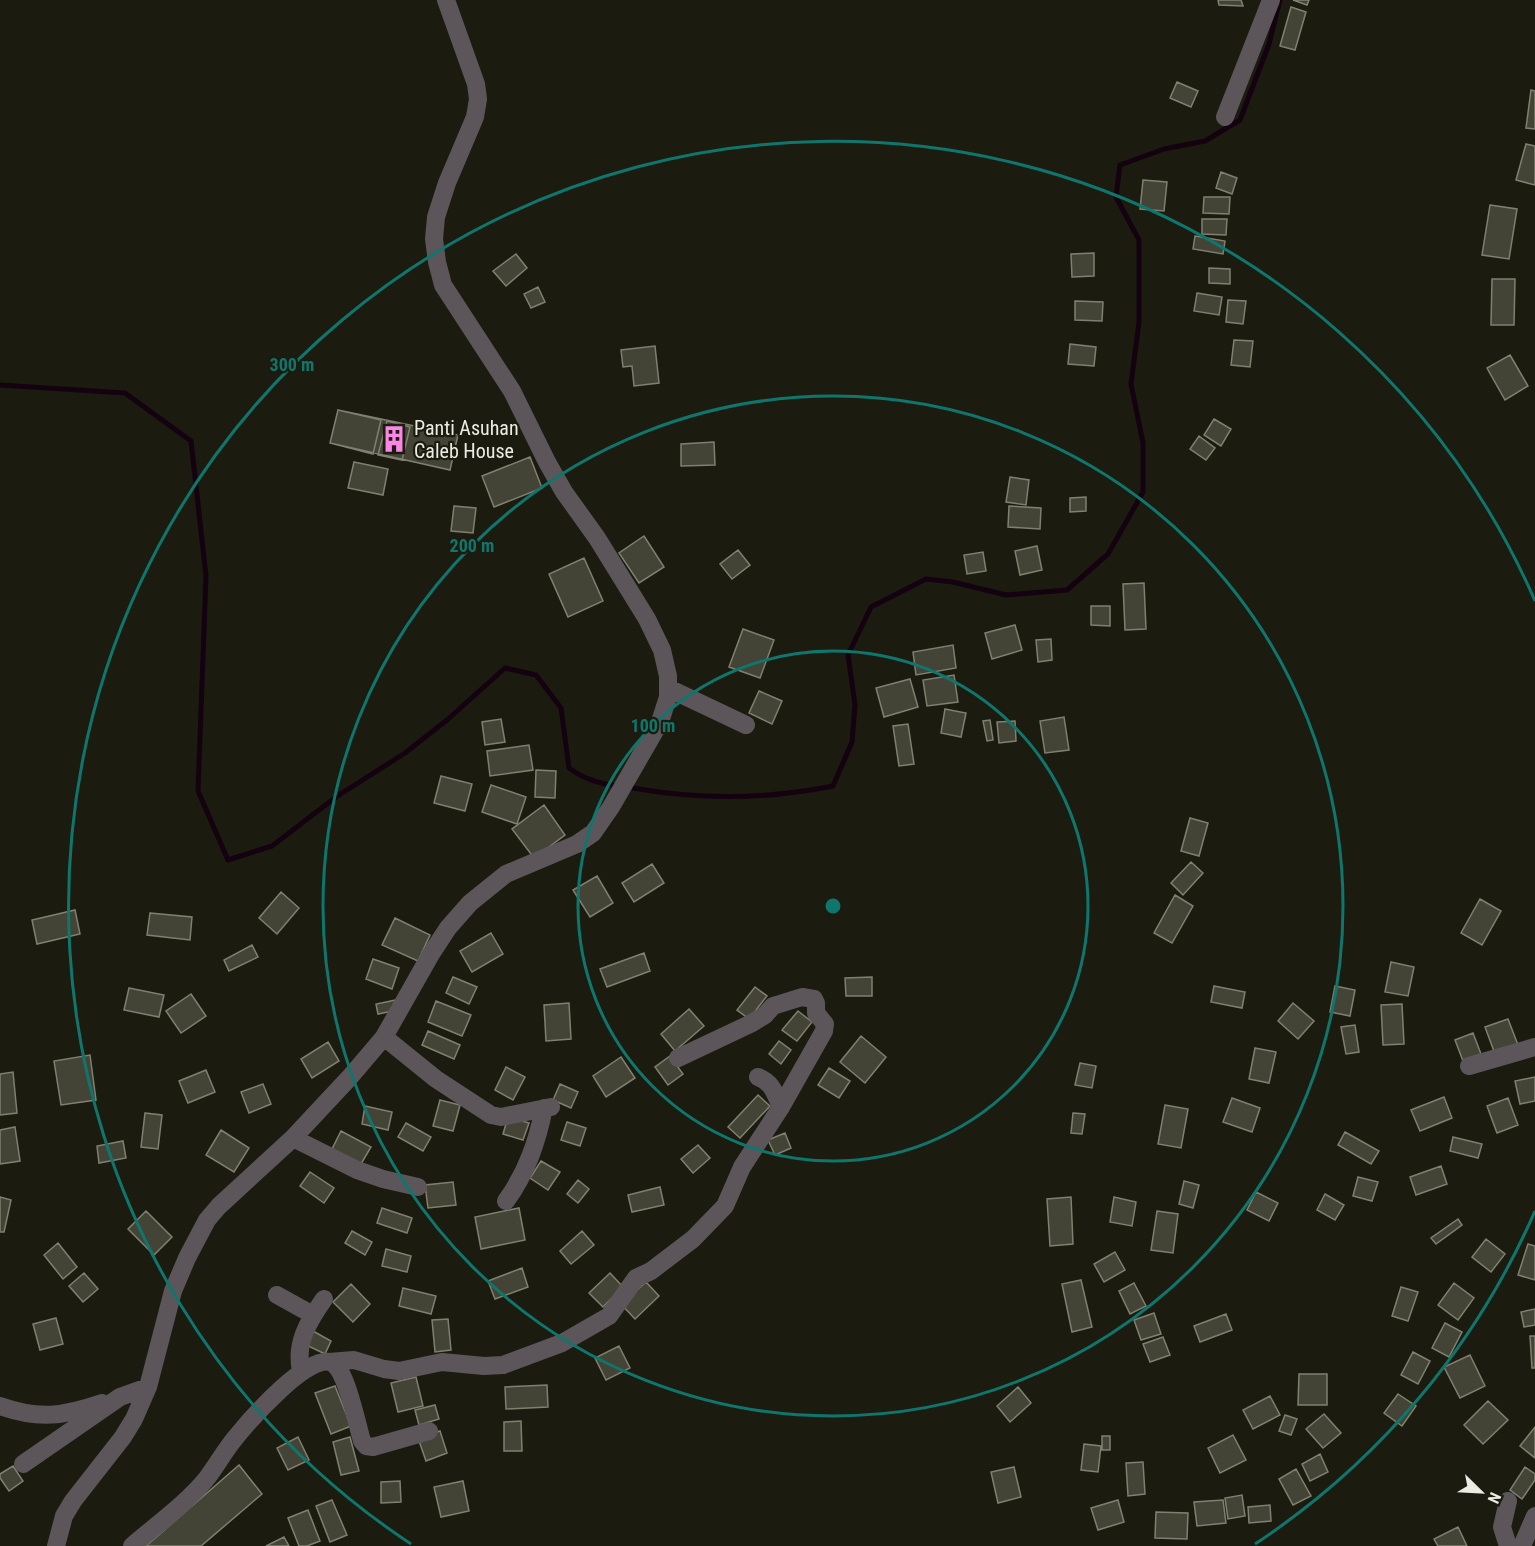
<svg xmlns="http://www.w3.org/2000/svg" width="1535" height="1546" viewBox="0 0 1535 1546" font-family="'Roboto Condensed',sans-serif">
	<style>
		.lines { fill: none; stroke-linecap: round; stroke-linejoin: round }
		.stream { stroke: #140211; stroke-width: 5 }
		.building { fill: #434436; stroke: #7f8070; stroke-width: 1.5 }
		.street { stroke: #5c565a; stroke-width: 18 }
		.ring { fill: none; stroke: #0f766e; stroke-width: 3 }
		.labels { text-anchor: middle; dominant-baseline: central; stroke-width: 4.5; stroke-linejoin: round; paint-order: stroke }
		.poi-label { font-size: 20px; fill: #ebece4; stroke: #1b1c0f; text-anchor: start }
		.centre { fill: #0f766e; stroke: #1b1c0f; stroke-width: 3 }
		.ring-label { font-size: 18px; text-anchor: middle; font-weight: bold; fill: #0f766e; stroke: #1b1c0f; stroke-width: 4.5; stroke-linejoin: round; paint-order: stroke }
	</style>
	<rect width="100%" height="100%" fill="#1b1c0f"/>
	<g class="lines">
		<path class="stream" d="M0,385L125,393L191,441L206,576L198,791L228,860L272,846L336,797L405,753L447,720L505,668L536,675L561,708L569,768C575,772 582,777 589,779C604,786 624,786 639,789C704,800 768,799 833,786L852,742L855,705L848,655L871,607L926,579L953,582L1006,595L1067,590L1108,554L1143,492V443L1131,384L1139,322V240L1116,197L1120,165L1164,149L1205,141L1240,120L1269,44L1280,0"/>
	</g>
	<path class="building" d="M1218,0H1241L1243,6L1219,5Z
		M1293,0H1309L1307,5Z
		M1291,7L1306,12L1295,50L1280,46Z
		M1177,82L1198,91L1191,107L1170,98Z
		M1531,90L1535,91V129L1526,128Z
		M1526,144L1535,146V185L1516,180Z
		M1221,172L1237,178L1232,194L1216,188Z
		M1143,180L1167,182L1164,211L1140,209Z
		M1204,197H1230L1229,214L1203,213Z
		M1490,205L1517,209L1509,259L1482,255Z
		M1202,219H1227L1226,235L1202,234Z
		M1195,236L1225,241L1223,254L1193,249Z
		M1094,253V276L1072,277L1071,254Z
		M516,254L527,268L506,286L493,271Z
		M1209,268L1230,269V284L1209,283Z
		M1492,279H1515L1514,325H1491Z
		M538,287L545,302L531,308L524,294Z
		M1197,293L1222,297L1219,315L1194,311Z
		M1228,300L1246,301L1243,324L1226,322Z
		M1075,301L1103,302L1102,321L1075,320Z
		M1234,340L1253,341L1250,367L1231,365Z
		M1070,344L1096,347L1094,366L1068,364Z
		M655,346L659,383L634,386L632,366L623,367L621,350Z
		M1510,355L1528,386L1505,400L1487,368Z
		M338,410L458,435L450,470L330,443Z
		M338,410L381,420L373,454L330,443Z
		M1214,419L1231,429L1221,446L1204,435Z
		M387,421L410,427L402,460L378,455Z
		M1199,436L1215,448L1206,460L1190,449Z
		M714,442L715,465L681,466V444Z
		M530,457L542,488L494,507L482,476Z
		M354,462L388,469L383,495L348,488Z
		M1010,477L1029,480L1026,505L1006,502Z
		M1086,497V511L1070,512V498Z
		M454,506L476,508L473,533L451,531Z
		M1009,506L1041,508L1040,529L1008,527Z
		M644,536L664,567L639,583L619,553Z
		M1037,546L1042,570L1020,575L1015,551Z
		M738,550L750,565L732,579L720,564Z
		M983,552L986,571L967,574L964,555Z
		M584,558L603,601L568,617L549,574Z
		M1144,583L1146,629L1125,630L1123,584Z
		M1091,606H1110V626L1091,625Z
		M1015,625L1022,650L992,659L985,633Z
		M743,629L774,640L760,678L729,667Z
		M1051,639L1052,660L1038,662L1036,640Z
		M953,645L956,668L916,675L913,652Z
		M954,675L958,702L927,706L923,680Z
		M910,679L918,707L884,717L876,688Z
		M759,691L782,701L772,724L749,713Z
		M945,709L966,713L961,737L941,733Z
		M1064,717L1069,750L1045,753L1040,721Z
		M501,719L505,742L485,745L482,722Z
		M990,720L993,740L987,741L983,721Z
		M1015,721L1016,741L999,743L997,722Z
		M908,724L914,764L899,766L893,726Z
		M529,745L533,770L490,776L487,751Z
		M536,770L556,771L555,798L535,797Z
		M441,776L472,784L465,811L434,803Z
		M491,785L526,797L517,824L482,812Z
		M544,805L565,835L534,858L512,829Z
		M1190,818L1208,823L1199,856L1181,851Z
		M1191,862L1203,873L1183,895L1171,883Z
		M652,864L664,883L634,902L622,883Z
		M597,876L613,903L590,917L573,890Z
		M281,892L299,908L277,934L259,918Z
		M1175,895L1193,906L1172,943L1154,933Z
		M1480,899L1501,911L1482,945L1461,933Z
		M75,910L80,934L37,944L32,920Z
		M150,913L192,917L190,940L147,935Z
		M395,918L430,935L418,961L382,945Z
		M491,933L503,954L472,972L460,951Z
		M252,945L258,957L229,971L224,960Z
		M644,953L650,971L607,987L600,969Z
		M373,959L399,968L392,989L366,979Z
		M1391,962L1414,967L1408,996L1385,992Z
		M453,977L477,987L469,1004L446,993Z
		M872,977V996H846L845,978Z
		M1214,986L1245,992L1242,1008L1211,1002Z
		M1335,986L1355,990L1350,1016L1330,1012Z
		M755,987L767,996L749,1019L737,1010Z
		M129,988L164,995L159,1017L124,1010Z
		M191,994L206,1016L181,1033L166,1011Z
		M396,1000L398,1010L378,1014L376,1004Z
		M436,1001L471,1015L462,1036L428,1022Z
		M569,1003L571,1039L546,1041L544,1005Z
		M1293,1003L1314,1021L1298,1039L1278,1021Z
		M1402,1004L1404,1044L1383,1045L1381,1005Z
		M689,1009L704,1026L675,1051L661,1034Z
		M798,1011L812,1022L797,1041L782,1030Z
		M1508,1019L1518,1045L1495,1054L1485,1027Z
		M1355,1025L1359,1052L1346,1054L1341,1027Z
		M428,1031L460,1045L454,1059L422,1045Z
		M1473,1033L1481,1054L1463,1061L1455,1040Z
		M861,1036L886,1057L865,1083L840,1062Z
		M779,1041L791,1050L781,1064L769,1054Z
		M328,1042L339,1061L312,1078L301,1059Z
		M1255,1048L1276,1052L1269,1083L1249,1079Z
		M90,1055L96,1100L61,1105L54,1061Z
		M670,1056L683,1074L668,1085L655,1067Z
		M621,1057L635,1078L606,1097L593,1076Z
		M1080,1063L1096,1066L1092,1088L1075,1085Z
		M506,1067L525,1077L513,1100L495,1090Z
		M829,1068L850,1081L839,1098L818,1085Z
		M206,1070L215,1092L188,1103L179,1081Z
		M13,1072L17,1113L0,1115V1074Z
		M1535,1077V1101L1520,1104L1515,1081Z
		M263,1084L271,1104L249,1113L241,1092Z
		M560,1084L578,1092L571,1108L553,1100Z
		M758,1095L770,1106L740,1138L728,1127Z
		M1444,1097L1452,1118L1420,1131L1411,1110Z
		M1232,1098L1260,1108L1252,1132L1223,1122Z
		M1508,1098L1518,1125L1497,1133L1487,1106Z
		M440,1100L460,1105L453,1131L433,1126Z
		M1165,1105L1188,1109L1181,1148L1158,1144Z
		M365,1106L392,1112L388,1130L362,1124Z
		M145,1113L162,1115L158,1149L141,1147Z
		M1073,1113L1085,1114L1082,1134L1071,1133Z
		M508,1117L529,1123L523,1140L503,1134Z
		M567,1122L586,1128L580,1146L561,1140Z
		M406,1123L431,1137L423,1151L398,1137Z
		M15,1127L20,1161L0,1164V1130Z
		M221,1130L249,1148L234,1172L206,1155Z
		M341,1131L371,1147L361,1164L332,1149Z
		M1345,1132L1379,1151L1371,1164L1338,1145Z
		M785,1133L791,1148L775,1155L768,1140Z
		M1453,1137L1482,1144L1478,1158L1450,1151Z
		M123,1141L126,1158L99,1163L97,1146Z
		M698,1145L710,1158L693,1173L681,1159Z
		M541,1161L560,1172L548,1190L530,1178Z
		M1441,1166L1447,1184L1416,1195L1410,1177Z
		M310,1172L334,1188L324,1203L300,1186Z
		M1358,1177L1378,1182L1372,1201L1353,1196Z
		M578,1180L589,1189L578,1203L567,1194Z
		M1184,1181L1199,1185L1193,1208L1179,1204Z
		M453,1182L456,1205L428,1208L425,1185Z
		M660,1187L664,1205L632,1212L628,1195Z
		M1256,1192L1278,1203L1269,1221L1247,1210Z
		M1325,1194L1344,1205L1335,1220L1317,1210Z
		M0,1197L11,1200L4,1232H0Z
		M1071,1197L1073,1244L1050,1246L1047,1199Z
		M1114,1197L1136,1202L1132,1226L1110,1222Z
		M382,1208L412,1218L407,1233L377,1223Z
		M519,1208L525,1240L481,1249L475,1217Z
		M146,1211L172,1237L154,1255L128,1229Z
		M1157,1211L1178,1214L1173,1253L1151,1250Z
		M1458,1219L1462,1225L1436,1244L1431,1238Z
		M352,1231L372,1242L365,1255L345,1243Z
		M582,1231L594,1245L571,1264L560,1251Z
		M1486,1239L1505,1254L1491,1272L1472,1257Z
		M58,1243L77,1267L63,1279L44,1255Z
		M1528,1244L1535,1246V1280L1518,1275Z
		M386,1249L411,1256L407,1272L382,1266Z
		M1115,1252L1125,1270L1104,1282L1094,1264Z
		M522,1268L528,1287L495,1299L488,1281Z
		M84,1273L98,1289L83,1302L69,1286Z
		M610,1273L623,1287L603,1307L589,1293Z
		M1081,1280L1092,1327L1072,1332L1062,1284Z
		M646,1282L659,1296L635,1319L621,1304Z
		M1134,1283L1146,1306L1130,1314L1119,1291Z
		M1454,1283L1474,1298L1458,1320L1438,1305Z
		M351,1284L370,1304L353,1322L333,1302Z
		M1401,1287L1418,1292L1408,1321L1392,1316Z
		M403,1288L436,1296L431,1314L399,1306Z
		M1535,1309V1325L1524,1327L1521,1312Z
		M1154,1313L1161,1334L1141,1340L1134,1320Z
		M1226,1314L1232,1330L1200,1342L1194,1326Z
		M56,1318L63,1344L40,1350L33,1324Z
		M448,1319L451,1350L435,1352L432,1320Z
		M1445,1323L1462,1332L1449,1357L1432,1348Z
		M313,1331L331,1341L325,1354L306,1345Z
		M1530,1336H1535V1368H1532Z
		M1163,1337L1170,1355L1150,1362L1143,1344Z
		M619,1346L630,1368L606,1380L595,1358Z
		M1413,1352L1430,1361L1418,1384L1401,1375Z
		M1470,1355L1485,1386L1460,1398L1444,1367Z
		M1299,1374H1327V1405H1298Z
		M416,1377L423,1406L398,1412L391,1383Z
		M547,1385L548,1407L506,1409L505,1387Z
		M335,1386L351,1426L331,1434L315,1393Z
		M1018,1387L1031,1403L1010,1422L997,1406Z
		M1398,1394L1416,1406L1402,1426L1384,1413Z
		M1270,1396L1280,1415L1253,1429L1243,1410Z
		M1488,1401L1508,1420L1483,1444L1464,1425Z
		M435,1405L439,1419L419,1425L415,1410Z
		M1324,1414L1341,1433L1323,1448L1306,1429Z
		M1285,1415L1297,1419L1291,1435L1279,1431Z
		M521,1421L522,1451H504V1422Z
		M1535,1427V1458L1520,1446Z
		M440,1431L447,1453L426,1461L418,1438Z
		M1233,1435L1246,1460L1220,1473L1208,1448Z
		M1102,1436H1110V1450H1102Z
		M298,1437L309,1460L288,1470L277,1448Z
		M350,1437L359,1471L341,1475L333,1442Z
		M1084,1444L1101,1446L1098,1472L1081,1470Z
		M1320,1454L1328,1472L1310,1481L1302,1464Z
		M1143,1462L1145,1494L1128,1496L1126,1463Z
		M239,1465L262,1494L201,1546H146Z
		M13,1466L23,1481L9,1491L0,1478V1474Z
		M1014,1467L1021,1497L998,1503L991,1472Z
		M1525,1467L1535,1474V1480L1522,1499L1510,1490Z
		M1296,1469L1311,1496L1293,1505L1279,1479Z
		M400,1481L401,1502L381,1503V1482Z
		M463,1481L469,1511L441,1517L434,1487Z
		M1242,1495L1245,1516L1228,1519L1225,1498Z
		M332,1500L347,1535L330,1542L316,1506Z
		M1118,1500L1124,1522L1098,1530L1091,1508Z
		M1223,1500L1226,1523L1197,1526L1194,1502Z
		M1270,1505L1271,1521L1249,1523L1248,1507Z
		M308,1510L320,1541L307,1546H299L288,1518Z
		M1156,1512L1188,1513L1187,1539L1155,1538Z
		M1458,1527L1467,1546H1438L1434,1539Z
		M284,1537L289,1546H266Z"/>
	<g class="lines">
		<path class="street" d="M1225,117L1271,0
			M668,688L746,725
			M384,1037L436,1079L491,1115L501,1117L551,1107
			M1469,1066L1535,1047
			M758,1077C772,1082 775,1093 781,1107
			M293,1138L357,1170L383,1179L418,1187
			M506,1201C527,1172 537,1142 544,1108
			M277,1295L313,1315
			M329,1362L354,1360L384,1369L399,1371L442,1362L484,1366L503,1365L562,1343L609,1316L636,1278L651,1271L693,1239L725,1206L742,1167L781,1107L824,1031L825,1024L816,1013V1003L814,999L802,997L773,1006L765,1015L752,1023L678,1058
			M301,1371C295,1343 308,1322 324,1299
			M0,1406C39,1420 64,1416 102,1403
			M23,1464L120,1397L148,1387
			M56,1546L64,1516L73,1501L123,1437L134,1419L148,1387L173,1291L187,1258L207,1220L219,1206L293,1138L350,1077L384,1037L431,954L448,928L470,903L506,874L577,844L593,833L611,807L660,722L668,697V676L662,650L647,619L597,538L564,492L547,462L512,391L443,285L437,262L434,239L436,217L447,183L475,117L478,99L476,84L446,0
			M132,1546C156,1525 187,1503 207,1478C217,1465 225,1450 236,1437C249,1421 312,1348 334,1364C347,1374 357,1424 362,1441L366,1446L373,1447L429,1431
			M1508,1546L1502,1527L1508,1501
			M1522,1546L1535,1516"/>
	</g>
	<g class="ring">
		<circle cx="833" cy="906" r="255"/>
		<circle cx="833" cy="906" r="510"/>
		<path d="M1535 1211A765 765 0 0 1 1255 1544M411 1544A765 765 0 1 1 1535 601"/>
	</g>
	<defs>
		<symbol id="building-bare" viewBox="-9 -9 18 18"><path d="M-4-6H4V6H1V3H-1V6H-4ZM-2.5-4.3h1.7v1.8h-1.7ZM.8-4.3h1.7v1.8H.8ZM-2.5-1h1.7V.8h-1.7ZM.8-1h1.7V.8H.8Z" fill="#fb86e5" stroke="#1b1c0f" stroke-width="2.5" paint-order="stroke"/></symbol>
	</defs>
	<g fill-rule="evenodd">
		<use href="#building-bare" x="375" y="420" width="38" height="38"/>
	</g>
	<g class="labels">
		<g class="poi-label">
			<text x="414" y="428">Panti Asuhan<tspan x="414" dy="23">Caleb House</tspan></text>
		</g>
	</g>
	<circle cx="833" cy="906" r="9" class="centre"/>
	<g class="ring-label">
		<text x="292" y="371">300 m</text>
		<text x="472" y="552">200 m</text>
		<text x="653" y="732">100 m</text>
	</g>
	<g transform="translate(1481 1492) rotate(114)" stroke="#1b1c0f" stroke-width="4.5" paint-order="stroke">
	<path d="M0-4.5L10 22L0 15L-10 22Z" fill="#ebece4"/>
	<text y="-9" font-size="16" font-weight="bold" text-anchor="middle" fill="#ebece4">N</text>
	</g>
</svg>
